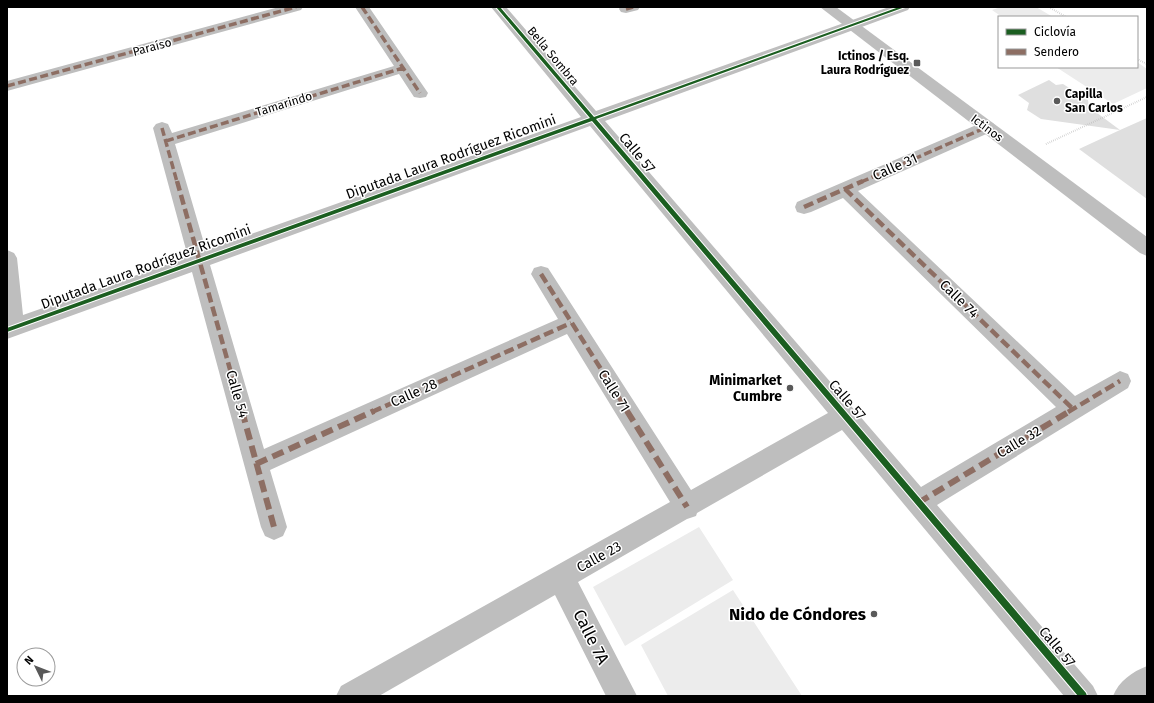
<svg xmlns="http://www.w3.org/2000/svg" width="1154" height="703" viewBox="0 0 1154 703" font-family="'Fira Sans',sans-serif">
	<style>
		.green { fill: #ececec }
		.building { fill: #dfdfdf }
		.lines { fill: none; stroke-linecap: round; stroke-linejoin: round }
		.path { stroke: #b9b9b9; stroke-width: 2; stroke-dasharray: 0.5 1.5; stroke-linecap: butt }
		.minor { fill: #bebebe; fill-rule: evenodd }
		.tertiary { fill: #bebebe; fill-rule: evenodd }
		.quiet-far2 { stroke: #8d6e63; stroke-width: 3.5; stroke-dasharray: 8 3.5; stroke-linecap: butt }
		.quiet-far1 { stroke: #8d6e63; stroke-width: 4.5; stroke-dasharray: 10 4.5; stroke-linecap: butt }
		.quiet { stroke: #8d6e63; stroke-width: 6; stroke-dasharray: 12 6; stroke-linecap: butt }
		.cycleway-casing { stroke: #fff; stroke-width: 2 }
		.cycleway { fill: #1b5e20; fill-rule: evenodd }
		.poi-dot { fill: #595959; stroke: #fff; stroke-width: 1.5 }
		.labels { text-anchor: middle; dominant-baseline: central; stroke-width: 3; stroke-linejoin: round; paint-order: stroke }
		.far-street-label { font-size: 12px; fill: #000; stroke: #fff }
		.far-poi-label { font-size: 12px; font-weight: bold; fill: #000; stroke: #fff; text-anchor: end }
		.street-label { font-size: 14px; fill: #000; stroke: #fff }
		.poi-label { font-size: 14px; font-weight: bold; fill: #000; stroke: #fff; text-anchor: end }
		.near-poi-label { font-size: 17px; font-weight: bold; fill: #000; stroke: #fff; text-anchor: end }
		.near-street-label { font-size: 17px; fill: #000; stroke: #fff }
	</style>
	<rect width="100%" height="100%" fill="#fff"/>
	<path class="green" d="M1001,7H1036L1053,17H1002L992,10Z
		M1137,62L1147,69V88L1113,104L1056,67H1137Z
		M699,527L733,580L625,646L593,587Z
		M733,590L802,696H668L641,645Z"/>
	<path class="building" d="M1049,80L1056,85L1063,84L1088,100L1089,107L1120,130L1147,118V199L1079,149L1120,130L1041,119L1027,110L1029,103L1018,95Z"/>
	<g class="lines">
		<path class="path" d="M1049,7L1066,17
			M1137,59L1147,64
			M1046,144L1147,97"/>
		<path class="minor" d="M279,7H303L301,10L7,91V81Z
			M355,7H369L428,93L426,97L420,98L414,97L399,74L175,144L206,250L581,117L491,7H506L596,111L889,7H910L908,10L605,121L921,487L1056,407L843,198L811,212L804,214L797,212L795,207L797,202L981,123L987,121L993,123L996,127L993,131L858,191L1075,396L1120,371L1128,374L1131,381L1128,388L937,505L1093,686L1098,696H1064L842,430L697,513L696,516L687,519L578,582L637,696H606L555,595L379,696H336L341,686L670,502L567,334L270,470L287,527L283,536L274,540L265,536L261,527L192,272L7,339V250L14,253L17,258L23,315L188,257L153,128L156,124L162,122L168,124L172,133L394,66ZM590,126L828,413L691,490L548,268L541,266L534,268L531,274L558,319L264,449L210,265Z
			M620,7H640L638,10L626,13L621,12L619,9Z
			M1147,666V696H1113C1119,681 1132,672 1147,666Z"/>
		<path class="tertiary" d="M820,7H836L1147,237V256L1140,253Z"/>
		<path class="quiet-far2" d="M362,7L420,93
			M626,9L633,7
			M7,86L296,7
			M162,128L177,182
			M166,141L403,68
			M861,182L987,127"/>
		<path class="quiet-far1" d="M177,181L242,412
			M845,189L1073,409
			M804,207L863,181
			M541,274L628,412
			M372,412L571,323
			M1068,412L1120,381"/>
		<path class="quiet" d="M242,411L274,527
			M627,411L687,507
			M256,464L374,411
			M918,503L1070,411"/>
		<defs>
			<path id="cycleway" d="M496,7H500L594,117L899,7H905L596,119L1086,693L1087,696H1078L592,121L7,332V328L590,118Z"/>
		</defs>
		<use href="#cycleway" class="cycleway-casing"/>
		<use href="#cycleway" class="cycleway"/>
	</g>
	<g class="poi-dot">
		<rect x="913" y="59" width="8" height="8" rx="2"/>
		<circle cx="1057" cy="101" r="4"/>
		<circle cx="790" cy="388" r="4"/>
		<circle cx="874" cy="614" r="4"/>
	</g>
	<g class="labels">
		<g class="far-street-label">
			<text transform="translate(152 47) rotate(-15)">Paraíso</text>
			<text transform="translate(553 56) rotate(50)">Bella Sombra</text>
			<text transform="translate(284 104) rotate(-17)">Tamarindo</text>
			<text transform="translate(987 128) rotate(37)">Ictinos</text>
		</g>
		<g class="far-poi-label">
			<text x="909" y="56">Ictinos / Esq.<tspan x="909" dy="14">Laura Rodríguez</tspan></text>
			<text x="1065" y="94" text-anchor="start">Capilla<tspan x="1065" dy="14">San Carlos</tspan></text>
		</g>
		<g class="street-label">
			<text transform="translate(637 153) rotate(50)">Calle 57</text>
			<text transform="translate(451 157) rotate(-20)">Diputada Laura Rodríguez Ricomini</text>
			<text transform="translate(895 167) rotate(-24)">Calle 31</text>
			<text transform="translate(146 267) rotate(-20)">Diputada Laura Rodríguez Ricomini</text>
			<text transform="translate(959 299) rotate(44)">Calle 74</text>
			<text transform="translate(614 391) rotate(58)">Calle 71</text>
			<text transform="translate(414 393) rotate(-24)">Calle 28</text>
			<text transform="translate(237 394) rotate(74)">Calle 54</text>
			<text transform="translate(847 400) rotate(49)">Calle 57</text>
			<text transform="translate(1019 442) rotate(-31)">Calle 32</text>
			<text transform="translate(599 557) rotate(-29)">Calle 23</text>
			<text transform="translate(1057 647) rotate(50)">Calle 57</text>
		</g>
		<g class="poi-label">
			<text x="782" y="380">Minimarket<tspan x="782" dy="16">Cumbre</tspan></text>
		</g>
		<g class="near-poi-label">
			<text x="866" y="614">Nido de Cóndores</text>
		</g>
		<g class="near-street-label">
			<text transform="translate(591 637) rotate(63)">Calle 7A</text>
		</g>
	</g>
	<rect width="1154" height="703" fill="none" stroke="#000000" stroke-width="16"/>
	<rect x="998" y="16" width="140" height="52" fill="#ffffff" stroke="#999999"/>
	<rect x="1006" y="29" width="20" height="6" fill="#1b5e20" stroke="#999999"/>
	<text x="1034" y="36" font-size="12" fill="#000000">Ciclovía</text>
	<rect x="1006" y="49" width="20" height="6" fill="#8d6e63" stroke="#999999"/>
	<text x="1034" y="56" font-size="12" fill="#000000">Sendero</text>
	<g transform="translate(36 667) rotate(313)"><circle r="19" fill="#ffffff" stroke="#999999"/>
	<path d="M0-3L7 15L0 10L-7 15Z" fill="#595959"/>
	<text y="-6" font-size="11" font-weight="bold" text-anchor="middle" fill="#000000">N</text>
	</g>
</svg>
